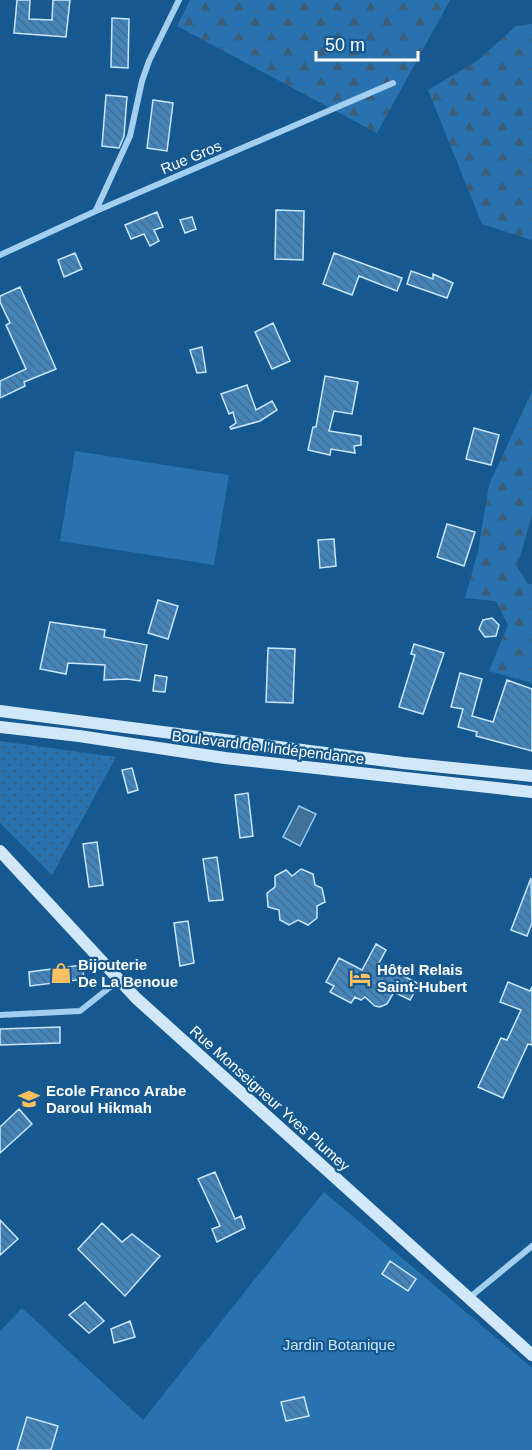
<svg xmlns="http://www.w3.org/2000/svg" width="532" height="1450" viewBox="0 0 532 1450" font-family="Helvetica,sans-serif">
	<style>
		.forest { fill: url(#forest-firs) }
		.park { fill: url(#park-dots) }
		.garden { fill: #2873af }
		.water { fill: #417199; stroke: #95cbf3; stroke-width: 1.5 }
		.building { fill: url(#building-back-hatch); stroke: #c9e6fc; stroke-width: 1.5 }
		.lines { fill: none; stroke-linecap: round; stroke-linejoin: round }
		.street { stroke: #a2cef0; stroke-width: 6 }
		.secondary { stroke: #d1e8fb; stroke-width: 12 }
		.labels { text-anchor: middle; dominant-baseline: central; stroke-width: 4.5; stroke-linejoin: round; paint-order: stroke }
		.street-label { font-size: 15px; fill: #fff; stroke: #165990 }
		.poi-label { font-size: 15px; font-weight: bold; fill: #fff; stroke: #165990; text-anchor: start }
		.park-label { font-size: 15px; fill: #c9e6fc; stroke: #165990 }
	</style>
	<defs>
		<pattern id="forest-firs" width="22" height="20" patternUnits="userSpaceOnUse" patternTransform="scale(1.5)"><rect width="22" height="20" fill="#2873af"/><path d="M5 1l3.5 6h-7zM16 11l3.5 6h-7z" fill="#3c5e79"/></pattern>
		<pattern id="park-dots" width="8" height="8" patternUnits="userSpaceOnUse" patternTransform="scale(1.5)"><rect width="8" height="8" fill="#2873af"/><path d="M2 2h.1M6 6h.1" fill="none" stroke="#3c5e79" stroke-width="1.8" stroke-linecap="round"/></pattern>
		<pattern id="building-back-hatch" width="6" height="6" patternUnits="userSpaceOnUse" patternTransform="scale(1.5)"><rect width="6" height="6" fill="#4385ba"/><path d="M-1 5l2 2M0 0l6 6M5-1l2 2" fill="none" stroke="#476e8e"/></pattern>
	</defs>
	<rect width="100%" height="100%" fill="#165990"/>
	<path class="forest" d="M190,0H450L377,133L177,26Z
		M532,24V240L482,224L428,90L477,61L516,26Z
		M532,391V515L517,567L528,584H532V683L489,671L508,625L496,601L465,598L478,551L489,485Z"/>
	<path class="park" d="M0,741L116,757L52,875L0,823Z"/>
	<path class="garden" d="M75,451L229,475L214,565L60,541Z
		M324,1192L532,1368V1450H0V1331L22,1308L143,1420Z"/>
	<path class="water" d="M299,806L316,814L300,846L283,837Z"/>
	<path class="building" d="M17,0H30L29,19L52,20L53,0H70L66,37L14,33Z
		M112,18L129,19L128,68L111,67Z
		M106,95L127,97L124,136L119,148L102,146Z
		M153,100L173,103L167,151L147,148Z
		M276,210L304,211L303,260L275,259Z
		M157,212L163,227L154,230L159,241L150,246L144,234L131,239L125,225Z
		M192,217L196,229L185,233L180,220Z
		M75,253L82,269L64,277L58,260Z
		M334,253L402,278L397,291L359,276L352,295L323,284Z
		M411,271L433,279V274L453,283L447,298L407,284Z
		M20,287L56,369L24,382L25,386L0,398V381L26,369L6,325L10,323L0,302V296Z
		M273,323L290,361L272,369L255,332Z
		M202,347L206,372L197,373L190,350Z
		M325,376L358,382L352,414L334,411L329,431L361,436V445L354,446L355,453L331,449L330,455L308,450L313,427H316Z
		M247,385L256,410L272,401L277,410L260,421L231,429L230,427L236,423L233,412L229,414L221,394Z
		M474,428L499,435L491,465L466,459Z
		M447,524L475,532L464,566L437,557Z
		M334,539L336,566L320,568L318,540Z
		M158,600L178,606L168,639L148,633Z
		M492,618L499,625L496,636L485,637L479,629L483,620Z
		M50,622L105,630L104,637L147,645L140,681L127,679L104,680L105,665L68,663L66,674L40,669Z
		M414,644L444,653L423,714L399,707L415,655L411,654Z
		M268,648L295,649L293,703L266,702Z
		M460,673L482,679L472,716L493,722L507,680L532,689V751L476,736L477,732L458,727L463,709L451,707Z
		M155,675L167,677L165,692L153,691Z
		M132,768L138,790L128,793L122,770Z
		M248,793L253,836L240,838L235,795Z
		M97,842L103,885L89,887L83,844Z
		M217,857L223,900L209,901L203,859Z
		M301,869L313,874L315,885L322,888L325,902L317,906V918L308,925L298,920L289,925L280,920L279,910L268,907L267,893L275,887V876L286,870L292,876Z
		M531,878L532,923L527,936L511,930Z
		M188,921L194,963L180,966L174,923Z
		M376,944L386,950L379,963L419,984L410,1000L394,992L387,1004L380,1007L375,1006L365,997L361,1000L355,997L351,1003L330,992L334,986L326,982L339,958L362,970Z
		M82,965L84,979L30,986L29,972Z
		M508,982L530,991L532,987V1045L528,1044L503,1098L478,1087L501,1038L507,1040L521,1010L500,1002Z
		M60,1027V1043L0,1045V1029Z
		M19,1109L32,1124L0,1153V1127Z
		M215,1172L235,1219L241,1216L245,1228L217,1242L212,1229L220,1226L198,1179Z
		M0,1220L18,1239L0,1255Z
		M102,1223L122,1242L132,1234L160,1256L125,1296L78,1249Z
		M390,1261L416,1279L408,1291L382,1274Z
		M85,1302L104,1321L89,1333L69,1315Z
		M130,1321L135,1337L114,1343L111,1329Z
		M304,1397L309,1416L286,1421L281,1402Z
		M27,1417L58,1426L51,1450H17Z"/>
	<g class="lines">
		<path class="street" d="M96,210L130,136L142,81L149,61L179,0
			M0,255L96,211L393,83
			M0,1015L80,1011L119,980
			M469,1298L532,1246"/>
		<path class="secondary" d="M0,711L403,763L532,776
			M0,727L79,736L225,758L532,792
			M0,851L136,998L532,1355"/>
	</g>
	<defs>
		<symbol id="shop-bare" viewBox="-9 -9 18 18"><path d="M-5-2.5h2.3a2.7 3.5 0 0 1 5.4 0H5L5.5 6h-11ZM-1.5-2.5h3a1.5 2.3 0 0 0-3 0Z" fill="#ffc062" stroke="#165990" stroke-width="2.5" paint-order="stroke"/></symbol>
		<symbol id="hotel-bare" viewBox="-9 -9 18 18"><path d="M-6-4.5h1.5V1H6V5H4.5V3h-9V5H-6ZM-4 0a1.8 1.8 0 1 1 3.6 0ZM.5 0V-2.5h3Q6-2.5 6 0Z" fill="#ffc062" stroke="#165990" stroke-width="2.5" paint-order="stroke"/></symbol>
		<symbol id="school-bare" viewBox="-9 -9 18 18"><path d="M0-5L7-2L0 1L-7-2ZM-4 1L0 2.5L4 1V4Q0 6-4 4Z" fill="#ffc062" stroke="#165990" stroke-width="2.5" paint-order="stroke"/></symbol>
	</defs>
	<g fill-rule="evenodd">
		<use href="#shop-bare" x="46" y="958" width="30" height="30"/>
		<use href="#hotel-bare" x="345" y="963" width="30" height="30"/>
		<use href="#school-bare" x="14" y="1084" width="30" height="30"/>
	</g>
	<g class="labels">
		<g class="street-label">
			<text transform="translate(191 157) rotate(-23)">Rue Gros</text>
			<text transform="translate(268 747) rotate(7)">Boulevard de l'Indépendance</text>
			<text transform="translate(270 1098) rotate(42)">Rue Monseigneur Yves Plumey</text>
		</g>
		<g class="poi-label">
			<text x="78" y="964">Bijouterie<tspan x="78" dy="17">De La Benoue</tspan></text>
			<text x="377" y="969">Hôtel Relais<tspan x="377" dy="17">Saint-Hubert</tspan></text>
			<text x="46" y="1090">Ecole Franco Arabe<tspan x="46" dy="17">Daroul Hikmah</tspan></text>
		</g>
		<g class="park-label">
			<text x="339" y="1344">Jardin Botanique</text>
		</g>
	</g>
	<path d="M316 51v9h102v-9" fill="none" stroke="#ffffff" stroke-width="3"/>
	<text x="325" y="51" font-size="18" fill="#ffffff" stroke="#165990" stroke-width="4.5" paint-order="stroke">50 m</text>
</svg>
